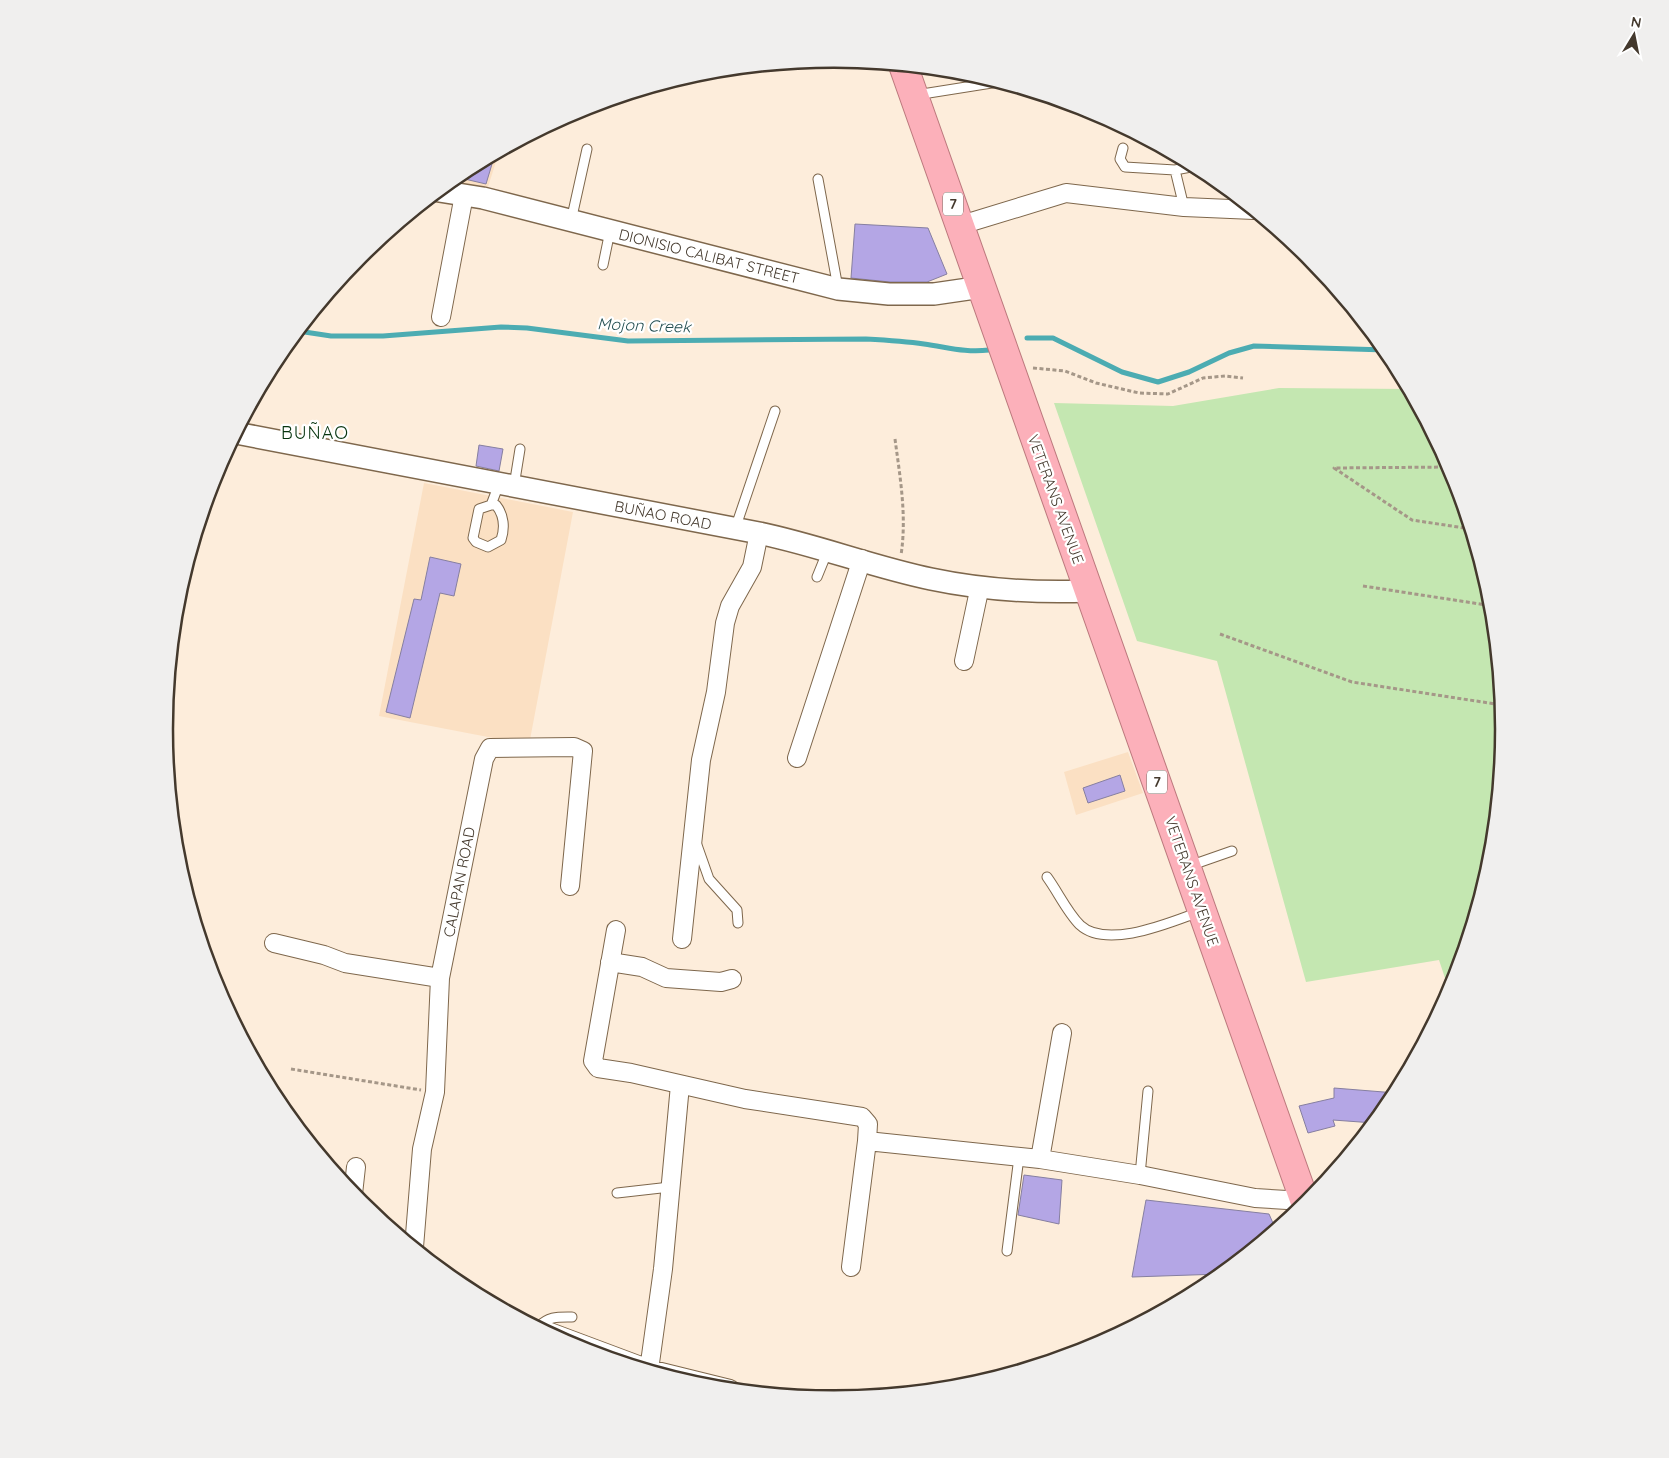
<svg xmlns="http://www.w3.org/2000/svg" width="1669" height="1458" viewBox="0 0 1669 1458" font-family="Quicksand,sans-serif">
	<style>
		.built { fill: #fbe0c3 }
		.green { fill: #c4e7b1 }
		.lines { fill: none; stroke-linecap: round; stroke-linejoin: round }
		.stream { stroke: #4cacb2; stroke-width: 5 }
		.building { fill: #b4a6e5; stroke: #867fa0 }
		.service-casing { stroke: #7e674c; stroke-width: 11 }
		.minor-casing { stroke: #7e674c; stroke-width: 20 }
		.tertiary-casing { stroke: #7e674c; stroke-width: 24 }
		.trunk-casing { stroke: #bc797d; stroke-width: 30 }
		.path { stroke: #a59788; stroke-width: 3; stroke-dasharray: 4 2.5; stroke-linecap: butt }
		.service { stroke: #fff; stroke-width: 9 }
		.minor { stroke: #fff; stroke-width: 18 }
		.tertiary { stroke: #fff; stroke-width: 21 }
		.trunk { stroke: #fcb0ba; stroke-width: 28 }
		.labels { text-anchor: middle; dominant-baseline: central; stroke-width: 4.5; stroke-linejoin: round; paint-order: stroke }
		.shield { fill: #fff; stroke: #7c746c; stroke-width: 1 }
		.shield-label { font-size: 14px; font-weight: bold; fill: #44392d }
		.street-label { font-size: 15px; fill: #44392d; stroke: #fff }
		.water-label { font-size: 16px; font-style: italic; fill: #234e51; stroke: #fff }
		.quarter-label { font-size: 18px; letter-spacing: 1px; fill: #07350f; stroke: #fff }
		.rim { fill: none; stroke: #44392d; stroke-width: 2.5 }
	</style>
	<rect width="100%" height="100%" fill="#fdeddb"/>
	<path class="built" d="M499,152L488,187L450,181L462,172Z
		M424,483L573,512L529,745L379,716Z
		M1128,752L1143,793L1076,815L1064,772Z"/>
	<path class="green" d="M1279,388L1409,389L1454,473L1492,599L1505,729L1492,860L1450,993L1439,960L1306,982L1217,661L1137,641L1054,403L1173,406Z"/>
	<g class="lines">
		<path class="stream" d="M298,331L331,336H383L501,327L527,328L628,341L866,339C885,340 904,341 924,344C947,347 965,353 989,350
			M1027,338H1053L1122,372L1158,382L1189,372L1229,353L1254,346L1386,350"/>
	</g>
	<path class="building" d="M495,154L486,184L456,177L462,172Z
		M855,224L928,228L947,274L927,282H890L851,278Z
		M479,445L503,449L499,471L476,466Z
		M430,557L461,564L454,596L440,593L410,718L386,712L414,599L421,600Z
		M1120,775L1125,791L1088,803L1083,788Z
		M1334,1088L1396,1093L1374,1123L1333,1120L1335,1126L1308,1133L1299,1106L1334,1098Z
		M1024,1175L1062,1180L1059,1224L1018,1215Z
		M1146,1200L1269,1214L1276,1230L1221,1274L1132,1277Z"/>
	<g class="lines">
		<defs>
			<path id="service" d="M916,95L998,82
				M1123,148L1120,159L1125,167L1175,170L1184,207
				M1175,170L1196,166
				M818,179L838,288
				M571,221L587,149
				M603,265L610,231
				M514,486L520,449
				M491,505H496C504,515 505,528 501,540L488,547L476,542L473,538L479,509L491,505L499,484
				M735,529L775,411
				M817,577L828,550
				M697,845L709,879L737,910L738,923
				M1189,866L1232,851
				M1047,877C1058,892 1067,912 1080,925C1107,950 1171,922 1199,912
				M1140,1175L1148,1091
				M617,1193L670,1187
				M1007,1251L1019,1157
				M538,1327C549,1316 558,1317 572,1317"/>
			<path id="minor" d="M961,225L1066,193L1184,207L1254,210
				M441,317L464,195
				M964,661L980,586
				M797,758L862,559
				M616,930L593,1061L598,1068L631,1073L745,1099L862,1117L868,1124L867,1141L1040,1159L1140,1175L1255,1198L1304,1201
				M682,939L701,760L716,692L725,623L730,606L752,567L759,533
				M274,943L324,955L345,963L440,978
				M610,962L642,967L666,978L721,982L732,979
				M1040,1159L1062,1033
				M353,1194L356,1167
				M414,1247L422,1149L435,1092L440,978L484,759L490,748L574,747L583,751L570,886
				M851,1267L867,1141
				M542,1329L649,1369L730,1389
				M649,1370L663,1269L680,1085"/>
			<path id="tertiary" d="M439,191L483,198L838,289L889,294H934L982,287
				M236,433L759,533C817,545 873,567 931,579C983,590 1037,593 1089,591"/>
			<path id="trunk" d="M903,65L1306,1205"/>
		</defs>
		<use href="#service" class="service-casing"/>
		<use href="#minor" class="minor-casing"/>
		<use href="#tertiary" class="tertiary-casing"/>
		<use href="#trunk" class="trunk-casing"/>
		<path class="path" d="M1033,368L1065,371L1096,383L1139,393L1168,394L1203,378L1225,376L1243,378
			M895,439C900,477 907,516 901,555
			M1451,467L1334,468L1412,520L1471,529
			M1363,586L1493,606
			M1220,634L1352,682L1502,705
			M291,1069L421,1090"/>
		<use href="#service" class="service"/>
		<use href="#minor" class="minor"/>
		<use href="#tertiary" class="tertiary"/>
		<use href="#trunk" class="trunk"/>
	</g>
	<g class="labels">
		<g class="shield">
			<rect x="943" y="192.5" width="20" height="23" rx="4"/>
			<rect x="1147" y="770.5" width="20" height="23" rx="4"/>
		</g>
		<g class="shield-label">
			<text x="953" y="204">7</text>
			<text x="1157" y="782">7</text>
		</g>
		<g class="street-label">
			<text transform="translate(709 256) rotate(14)">DIONISIO CALIBAT STREET</text>
			<text transform="translate(1056 499) rotate(70)">VETERANS AVENUE</text>
			<text transform="translate(663 515) rotate(11)">BUÑAO ROAD</text>
			<text transform="translate(1192 881) rotate(71)">VETERANS AVENUE</text>
			<text transform="translate(459 882) rotate(-79)">CALAPAN ROAD</text>
		</g>
		<g class="water-label">
			<text transform="translate(644 325) rotate(2)">Mojon Creek</text>
		</g>
		<g class="quarter-label">
			<text x="315" y="432">BUÑAO</text>
		</g>
	</g>
	<path d="M0 0H1669V1458H0ZM173 729a661 661 0 1 1 1322 0a661 661 0 1 1-1322 0Z" fill="#f0efee" fill-rule="evenodd"/>
	<path class="rim" d="M173 729a661 661 0 1 1 1322 0a661 661 0 1 1-1322 0Z"/>
	<g transform="translate(1634 35) rotate(10)" stroke="#ffffff" stroke-width="4" paint-order="stroke">
	<path d="M0-4L9 19L0 12L-9 19Z" fill="#44392d"/>
	<text y="-8" font-size="14" font-weight="bold" text-anchor="middle" fill="#44392d">N</text>
	</g>
</svg>
